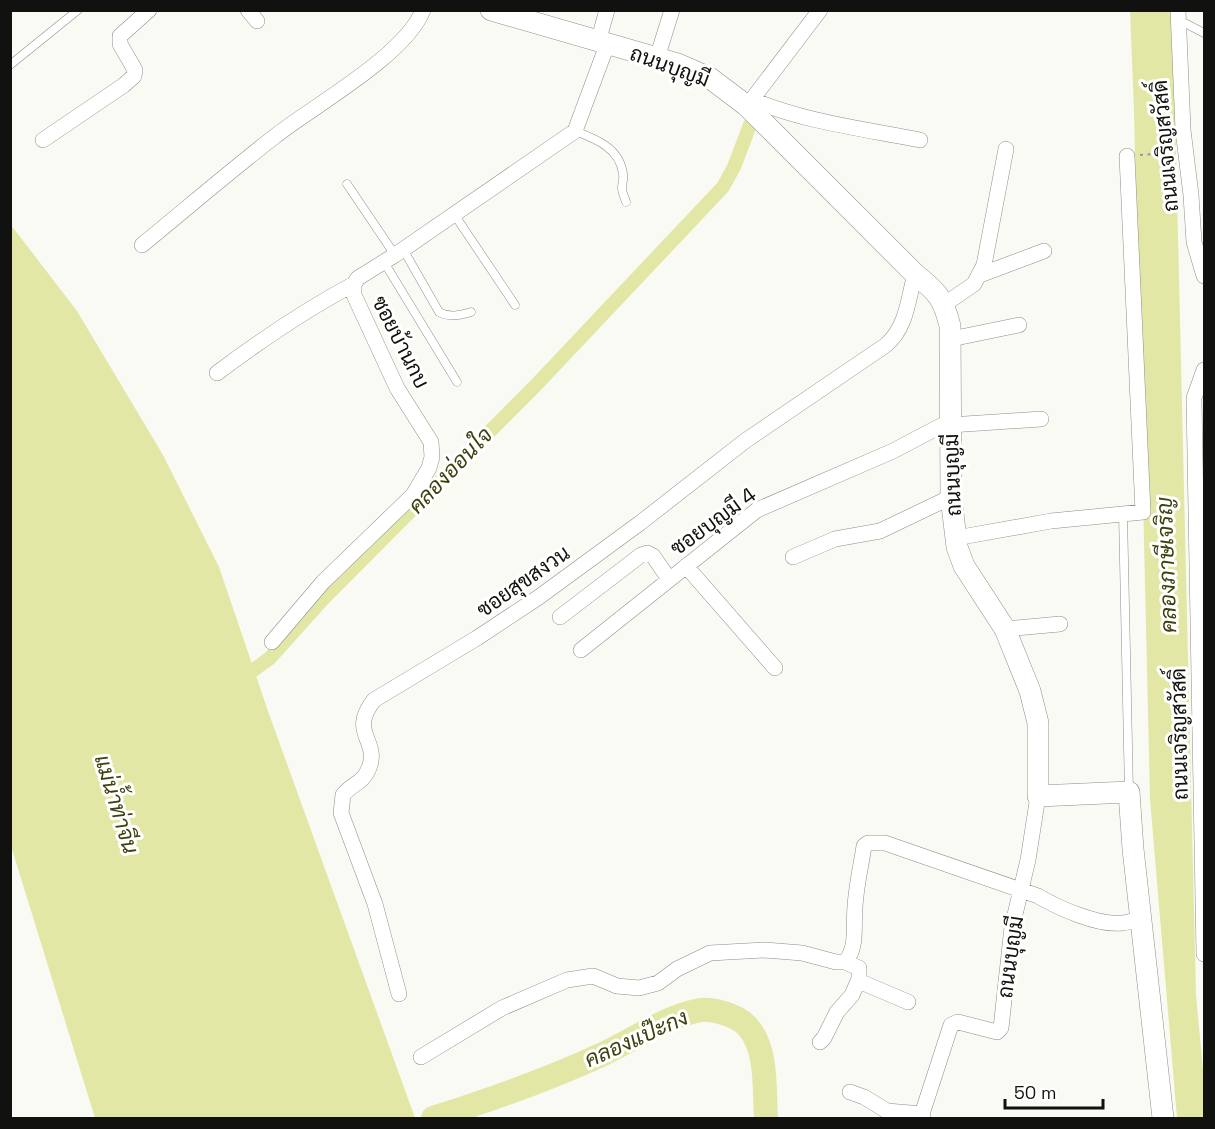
<svg xmlns="http://www.w3.org/2000/svg" width="1215" height="1129" viewBox="0 0 1215 1129" font-family="'Space Grotesk',Sarabun,sans-serif">
	<style>
		.water { fill: #e2e7a5 }
		.lines { fill: none; stroke-linecap: round; stroke-linejoin: round }
		.canal { stroke: #e2e7a5; stroke-width: 14 }
		.river { stroke: #e2e7a5; stroke-width: 24 }
		.lane-casing { stroke: #8d8e88; stroke-width: 9 }
		.street-casing { stroke: #8d8e88; stroke-width: 16 }
		.secondary-casing { stroke: #8d8e88; stroke-width: 22 }
		.path { stroke: #989994; stroke-width: 2; stroke-dasharray: 3 4.5; stroke-linecap: butt }
		.lane { stroke: #fff; stroke-width: 8 }
		.street { stroke: #fff; stroke-width: 15 }
		.secondary { stroke: #fff; stroke-width: 21 }
		.labels { text-anchor: middle; dominant-baseline: central; stroke-width: 6; stroke-linejoin: round; paint-order: stroke }
		.street-label { font-size: 21px; fill: #11110f; stroke: #fffffe }
		.water-label { font-size: 22px; font-style: italic; fill: #3e400f; stroke: #fffffe }
	</style>
	<rect width="100%" height="100%" fill="#f9faf4"/>
	<path class="water" d="M1130,11H1171L1175,110L1196,995L1204,1080V1118H1177L1150,799L1134,110Z
		M11,225L77,311L163,455L219,567L269,714L415,1118H95L11,846Z"/>
	<g class="lines">
		<path class="canal" d="M241,679L270,658L323,599L537,384L723,187L734,167L750,125"/>
		<path class="river" d="M433,1118C490,1100 547,1080 601,1055C632,1041 663,1018 696,1011C710,1007 737,1015 747,1026C768,1048 764,1090 766,1118"/>
		<defs>
			<path id="lane" d="M1179,20L1204,33
				M10,65L78,10
				M575,131C596,139 620,148 623,174C624,179 622,183 622,188C622,193 625,198 626,202
				M347,184L395,255
				M454,214L515,305
				M403,249L439,312C449,318 461,315 471,312
				M384,262L457,382
				M1123,514L1129,792"/>
			<path id="street" d="M248,10L257,21
				M1178,10L1183,130L1191,195L1194,242L1204,276
				M598,42L607,10
				M657,58L672,10
				M753,100C805,122 865,129 920,140
				M747,106L820,10
				M43,140L124,85L134,76L135,70L120,44V36L149,10
				M142,245C186,209 229,172 274,137C313,106 406,55 423,10
				M980,275L1044,251
				M945,304L974,284L984,265L1006,149
				M951,339L1019,325
				M1204,370L1194,398L1204,954
				M217,373C261,340 305,310 354,284
				M950,425L1041,419
				M956,538L1051,521L1143,512L1127,156
				M793,557L835,539L880,531L951,497
				M686,566L775,668
				M560,617L641,555L647,553L653,556L669,579
				M1005,629L1060,624
				M272,642L323,582L413,495L429,468L432,457L431,442L397,388L354,295V284L358,278L395,255L575,131L607,45
				M581,650L757,510L893,451L950,421
				M845,962L859,968V979L861,982L908,1002
				M399,994L375,904L341,813L343,795C352,783 363,784 369,768C380,740 348,733 374,700L477,638L539,597L640,523L745,441L886,345C907,327 908,299 915,274
				M820,1042L824,1038L837,1012L852,995L859,979
				M421,1057L502,1008L567,980L593,976L617,986L639,988L658,983L677,969L710,953L765,950L802,953L836,962H845C858,947 853,927 855,907C856,887 861,866 864,846L868,843H885L1038,896C1058,908 1099,926 1122,923C1128,923 1135,920 1140,918
				M850,1092L864,1097L887,1111L922,1114
				M923,1118L922,1114L951,1025L958,1022L997,1032L1001,1028L1012,927L1028,860L1038,796"/>
			<path id="secondary" d="M491,10L678,64L710,78L747,106L915,274C937,292 943,297 950,326L951,497L957,547L964,566L1005,629L1030,691L1038,723V796L1129,792L1133,849L1163,1118"/>
		</defs>
		<use href="#lane" class="lane-casing"/>
		<use href="#street" class="street-casing"/>
		<use href="#secondary" class="secondary-casing"/>
		<path class="path" d="M1140,155L1173,153"/>
		<use href="#lane" class="lane"/>
		<use href="#street" class="street"/>
		<use href="#secondary" class="secondary"/>
	</g>
	<g class="labels">
		<g class="street-label">
			<text transform="translate(670 66) rotate(20)">ถนนบุญมี</text>
			<text transform="translate(1165 146) rotate(-95)">ถนนเจริญสวัสดิ์</text>
			<text transform="translate(401 342) rotate(63)">ซอยบ้านกบ</text>
			<text transform="translate(952 475) rotate(-92)">ถนนบุญมี</text>
			<text transform="translate(713 521) rotate(-36)">ซอยบุญมี 4</text>
			<text transform="translate(523 581) rotate(-35)">ซอยสุขสงวน</text>
			<text transform="translate(1179 734) rotate(-91)">ถนนเจริญสวัสดิ์</text>
			<text transform="translate(1010 957) rotate(-82)">ถนนบุญมี</text>
		</g>
		<g class="water-label">
			<text transform="translate(450 470) rotate(-46)">คลองอ่อนใจ</text>
			<text transform="translate(1166 565) rotate(-92)">คลองภาษีเจริญ</text>
			<text transform="translate(117 804) rotate(73)">แม่น้ำท่าจีน</text>
			<text transform="translate(636 1038) rotate(-24)">คลองแป๊ะกง</text>
		</g>
	</g>
	<rect width="1215" height="1129" fill="none" stroke="#11110f" stroke-width="24"/>
	<path d="M1005 1099v9h98v-9" fill="none" stroke="#11110f" stroke-width="3"/>
	<text x="1014" y="1099" font-size="18" fill="#11110f" stroke="#fffffe" stroke-width="4.5" paint-order="stroke">50 m</text>
</svg>
